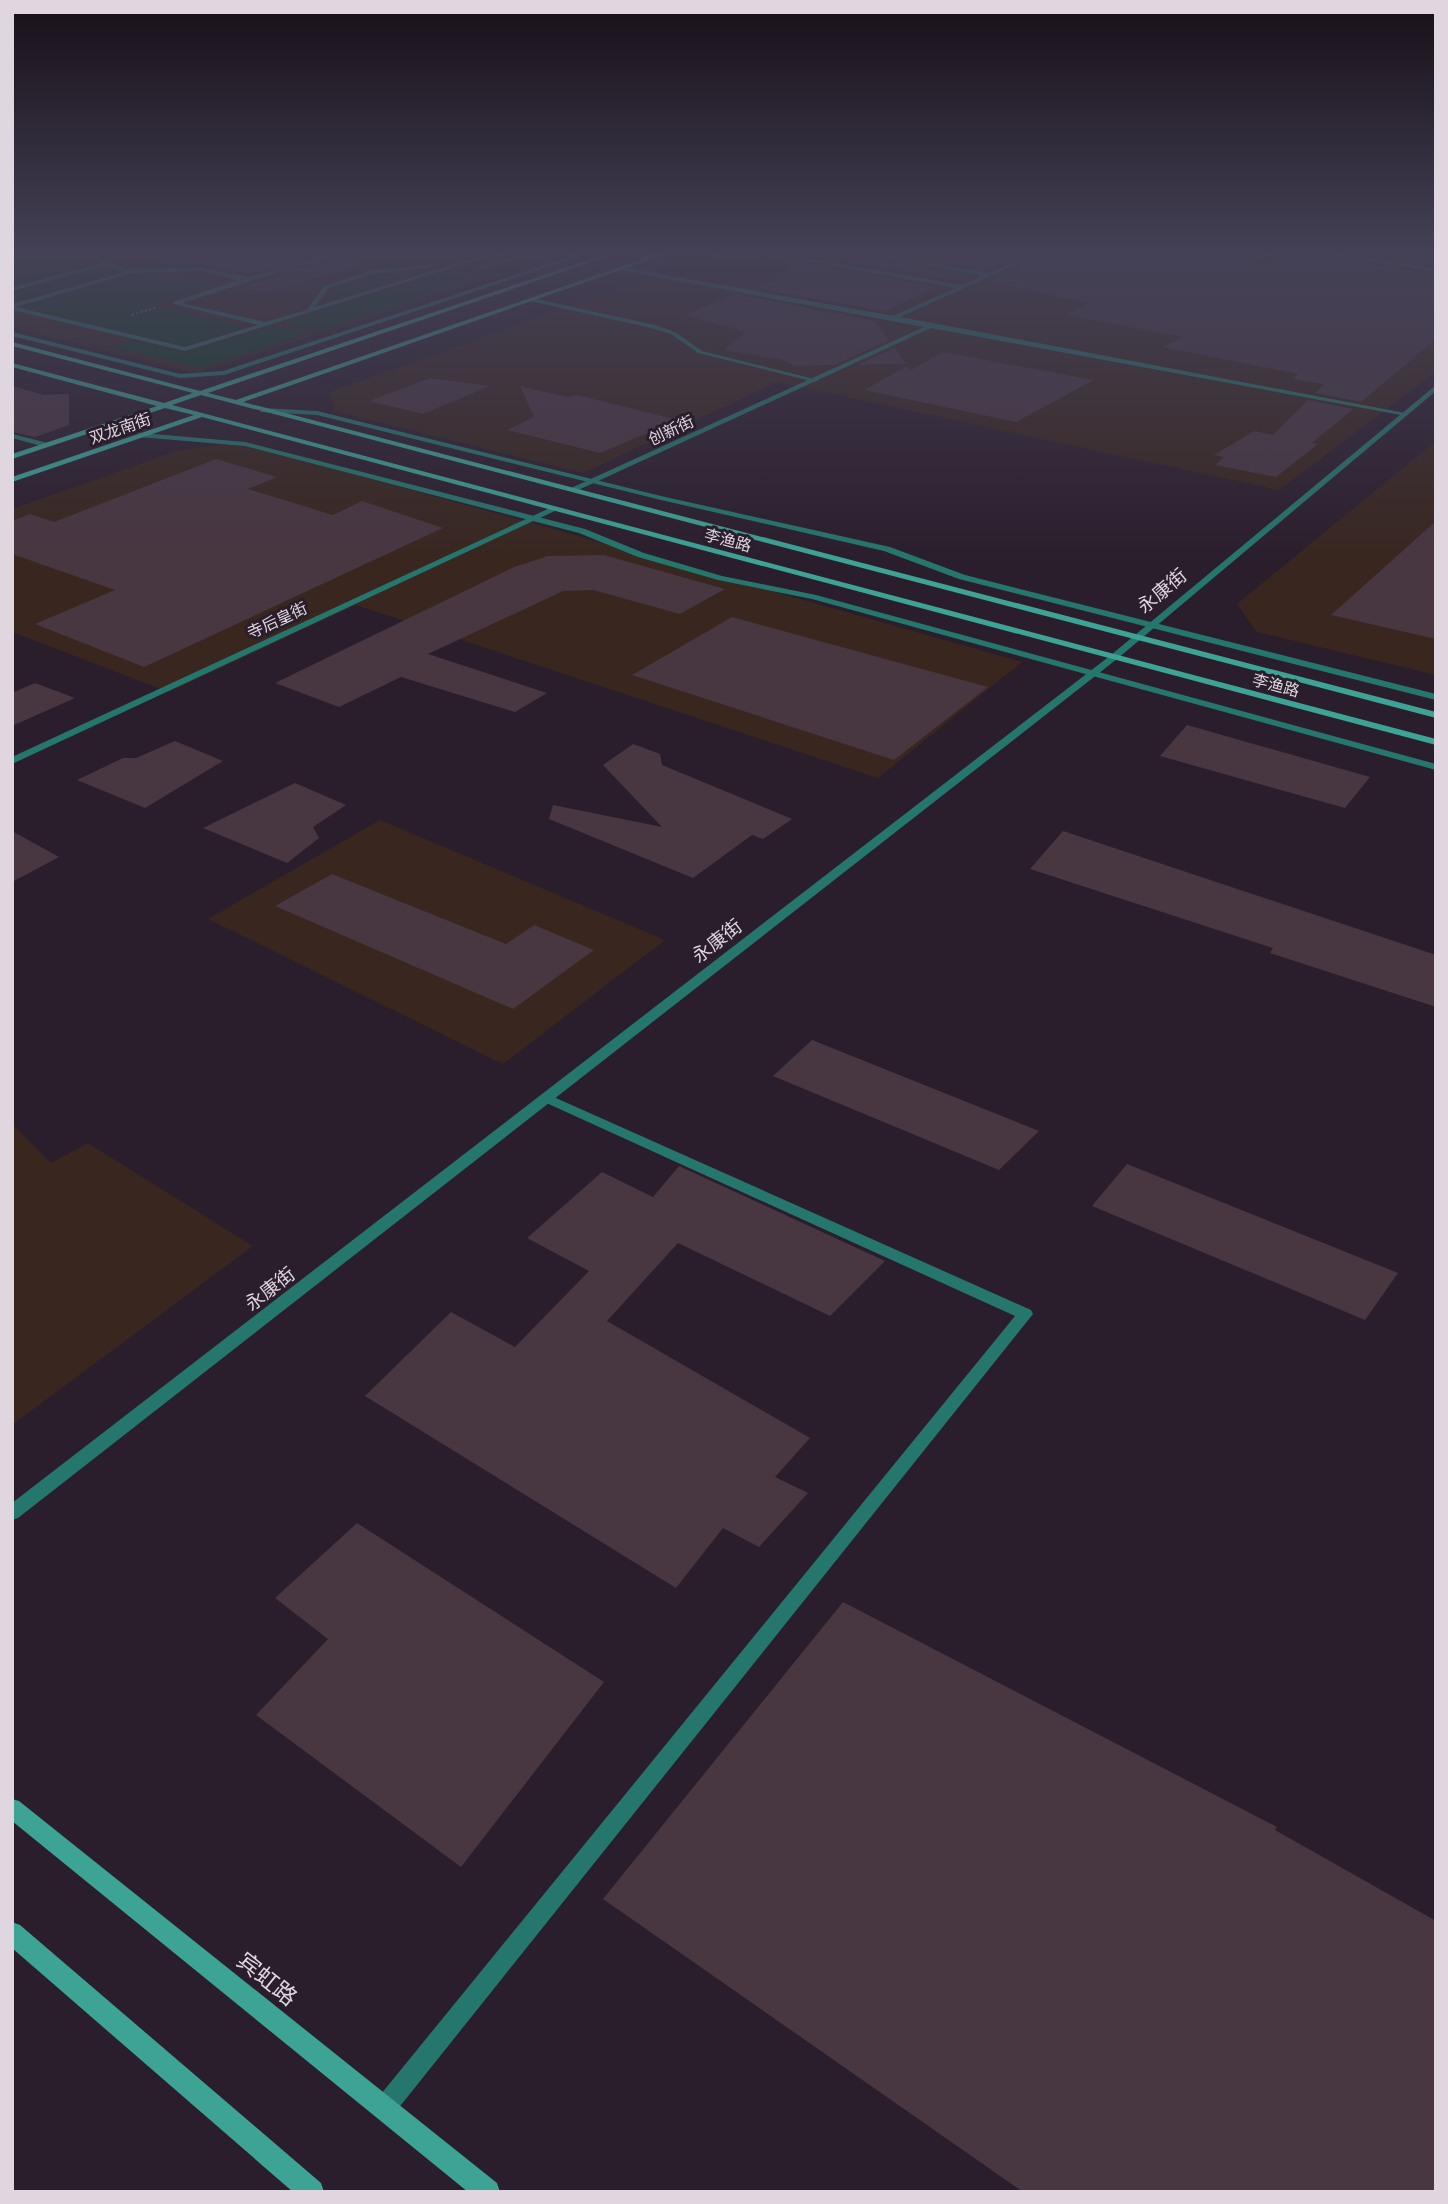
<svg xmlns="http://www.w3.org/2000/svg" width="1448" height="2204" viewBox="0 0 1448 2204" font-family="Inter,'Noto Sans SC',sans-serif">
	<style>
		.commercial { fill: #38261f }
		.green { fill: #0e3c24 }
		.building { fill: #483641 }
		.lines { fill: none; stroke-linecap: round; stroke-linejoin: round }
		.path { stroke: #7d717d; stroke-width: 2; stroke-dasharray: 2 2.5; stroke-linecap: butt }
		.service { fill: #25776d; fill-rule: evenodd }
		.minor { fill: #25776d; fill-rule: evenodd }
		.tertiary { fill: #25776d; fill-rule: evenodd }
		.secondary { fill: #3ca395; fill-rule: evenodd }
		.labels { text-anchor: middle; dominant-baseline: central; stroke-width: 6; stroke-linejoin: round; paint-order: stroke }
		.far-street-label { font-size: 16px; fill: #dfd6df; stroke: #2b1e2c }
		.street-label { font-size: 19px; fill: #dfd6df; stroke: #2b1e2c }
		.near-street-label { font-size: 23px; fill: #dfd6df; stroke: #2b1e2c }
	</style>
	<rect width="100%" height="100%" fill="#2b1e2c"/>
	<path class="commercial" d="M12,251H560L571,253L196,373L12,327Z
		M722,251H1436V372L1279,490L777,382L583,473L334,411L330,392Z
		M1436,441V675L1257,632L1237,604Z
		M226,444L254,447L539,525L1022,662L878,778L356,605L169,692L12,632V509L180,450Z
		M380,820L665,940L503,1064L208,919Z
		M12,1124L51,1163L88,1143L253,1246L12,1425Z"/>
	<path class="green" d="M26,251L84,254L86,267L12,286V255Z
		M103,267L122,272L12,302V292Z
		M427,270L323,303L337,287L384,273Z
		M451,270L483,277L319,331L284,322Z
		M132,275H183L210,281L209,288L155,305L246,327L185,346L16,307Z
		M276,325L310,333L200,368L113,347L134,341L185,353Z"/>
	<path class="building" d="M153,251H241L304,259L294,264L297,268L331,261L361,263V266L266,293L243,286L284,274L285,267L248,274L196,264L173,265L152,259Z
		M790,251H851L975,277L953,281Z
		M883,251H1032L989,270Z
		M1049,251H1175L1276,267L1277,251H1303L1436,275V339L1361,402L1315,393L1324,384L1292,379L1298,374L1163,347L1183,337L1066,315L1089,303L986,281Z
		M1341,251H1436V265Z
		M789,260L938,287L884,311L753,288L788,275Z
		M735,294L875,321L889,340L834,365L794,366L784,360L724,350L745,332L684,315Z
		M895,348L906,364L857,365Z
		M943,352L1094,380L1016,422L864,390L907,366L911,370Z
		M430,378L490,386L423,414L369,401Z
		M12,386L44,395L69,394V425L35,437L12,432Z
		M520,386L567,397L577,395L678,420L600,453L507,430L534,417Z
		M1308,400L1353,409L1312,443L1318,444L1276,477L1215,465L1224,457L1214,455L1254,431L1273,435Z
		M216,459L277,477L248,489L333,515L362,501L443,528L144,667L35,624L115,590L12,554V521L30,514L54,522Z
		M1436,521V639L1331,615Z
		M604,555L725,589L680,614L593,590L563,591L428,654L547,693L515,712L401,677L339,707L275,683L514,567L548,556Z
		M732,617L988,687L894,760L632,675Z
		M35,683L75,698L12,726V693Z
		M1187,725L1370,777L1345,808L1160,756Z
		M175,741L223,761L145,808L77,780L123,758H136Z
		M633,744L660,754L662,765L792,819L763,839L752,835L693,878L549,819L553,805L662,827L603,765Z
		M295,783L346,805L313,827L319,838L287,863L203,828Z
		M12,831L59,857L12,882Z
		M1063,831L1436,955V1007L1270,953L1273,948L1030,869Z
		M332,874L506,944L534,925L594,950L513,1009L275,906Z
		M812,1040L1039,1131L999,1170L773,1076Z
		M1127,1164L1398,1273L1365,1320L1092,1206Z
		M679,1166L885,1261L830,1316L678,1243L607,1321L810,1438L775,1477L808,1493L759,1547L723,1528L676,1588L365,1396L451,1312L515,1347L589,1271L527,1238L602,1172L653,1197Z
		M357,1523L604,1682L461,1867L256,1715L328,1639L275,1598Z
		M843,1602L1277,1827L1275,1830L1436,1921V2192H1023L603,1899Z"/>
	<g class="lines">
		<path class="path" d="M132,315L157,307"/>
		<path class="service" d="M12,251H16L12,253Z
			M99,251H106L100,255L106,262L127,269L196,267L248,277L283,269V271L182,303L265,322L307,310L324,286L372,270L432,265L435,267L373,274L328,288L315,307L487,254L475,251L497,254L185,351L12,310V304L125,272L105,266L12,291V287L101,264L94,255ZM202,271L238,280L173,302V304L258,325L185,347L16,307L132,273Z
			M342,251H352C342,255 304,267 297,265L322,253H326L325,256Z
			M521,251L535,253L482,269L477,268L525,253Z
			M587,251H596L224,375L180,378L12,336V332L180,374L223,371Z
			M752,251H766L962,285L984,276L853,251H867L989,273L1039,251H1047L893,320L891,317L956,288Z
			M532,298L655,325L675,332L702,351L818,380L815,382L698,353L671,334L651,328L530,301Z
			M263,408L317,411L661,496L890,547L965,575L1436,694V700L959,579L884,551L661,500L317,415L260,412Z
			M142,433L245,442L585,529L644,553L722,576L816,595L1436,764V770L812,599L718,580L638,557L579,533L245,446L139,437V433Z
			M12,434L48,443L49,445L45,447L12,438Z
			M547,1094L1031,1310L1033,1314L393,2115L385,2119L377,2115L373,2107L377,2099L1015,1316L542,1101L540,1098L542,1095Z"/>
		<path class="minor" d="M622,267L933,323L1405,413L1401,415L931,328L574,492L570,490L571,488L924,327L620,270Z
			M552,507L559,509L12,764V757Z"/>
		<path class="tertiary" d="M609,251H623L655,258L652,260Z
			M1305,251H1321L1436,268V272Z
			M1436,385V391L1117,659L18,1518L12,1520V1503L1111,655Z"/>
		<path class="secondary" d="M615,251H624L208,393L236,400L666,251H675L243,402L1436,712V718L201,395L172,405L1436,739V745L202,417L12,482V477L194,415L165,408L12,459V454L157,406L12,367V363L164,403L193,393L12,346V342L200,391Z
			M12,1799L19,1801L497,2183L500,2192H468L12,1821Z
			M12,1922L20,1925L321,2183L324,2192H293L12,1948Z"/>
	</g>
	<linearGradient id="sky" x2="0" y2="1"><stop stop-color="#181018"/><stop offset="0.45" stop-color="#444156"/><stop offset="1" stop-color="#444156" stop-opacity="0"/></linearGradient>
	<rect width="1448" height="560" fill="url(#sky)"/>
	<g class="labels">
		<g class="far-street-label">
			<text transform="translate(120 428) rotate(-19)">双龙南街</text>
			<text transform="translate(671 430) rotate(-25)">创新街</text>
			<text transform="translate(728 540) rotate(15)">李渔路</text>
			<text transform="translate(277 620) rotate(-25)">寺后皇街</text>
			<text transform="translate(1276 685) rotate(15)">李渔路</text>
		</g>
		<g class="street-label">
			<text transform="translate(1162 591) rotate(-40)">永康街</text>
			<text transform="translate(717 941) rotate(-38)">永康街</text>
			<text transform="translate(270 1289) rotate(-38)">永康街</text>
		</g>
		<g class="near-street-label">
			<text transform="translate(267 1979) rotate(39)">宾虹路</text>
		</g>
	</g>
	<rect width="1448" height="2204" fill="none" stroke="#dfd6df" stroke-width="28"/>
</svg>
